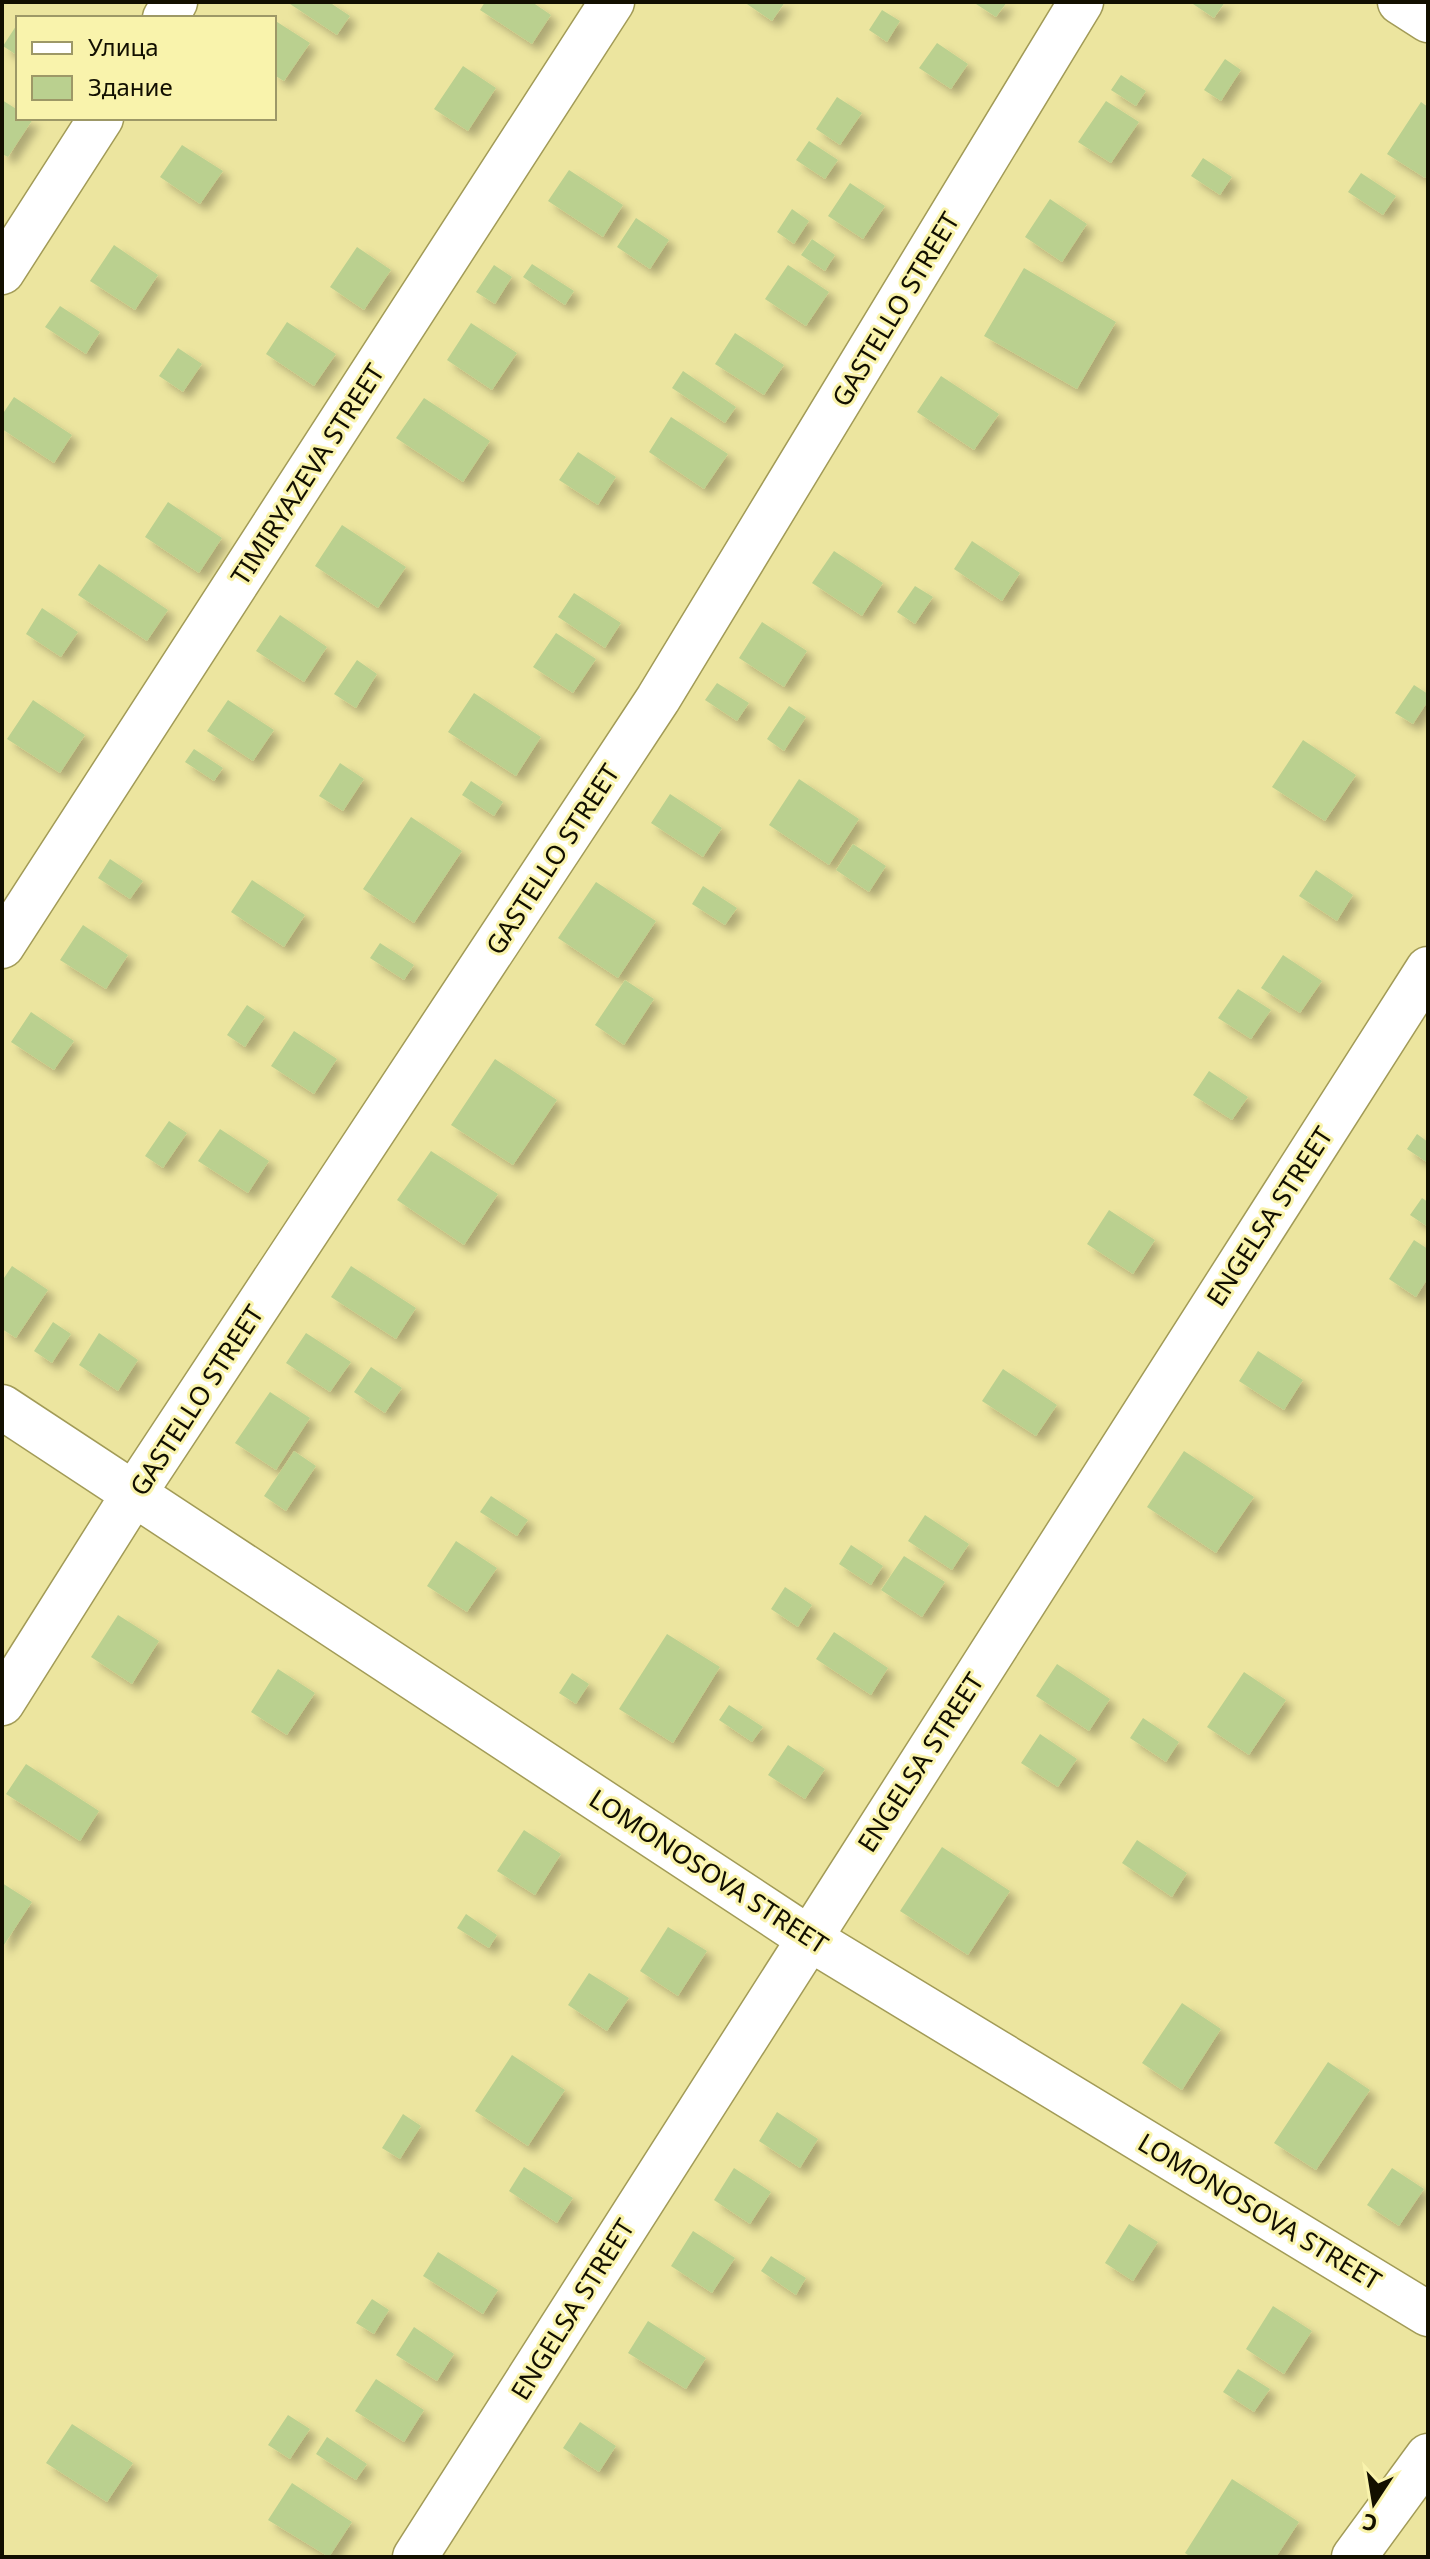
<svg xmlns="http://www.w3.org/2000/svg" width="1430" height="2559" viewBox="0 0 1430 2559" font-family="'Noto Sans',sans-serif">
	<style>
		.building { fill: #bad08f; filter: url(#shadow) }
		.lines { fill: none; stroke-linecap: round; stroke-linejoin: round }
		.minor-casing { stroke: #a29b57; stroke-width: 47 }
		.minor { stroke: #fff; stroke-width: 44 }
		.labels { text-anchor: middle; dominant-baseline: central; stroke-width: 6; stroke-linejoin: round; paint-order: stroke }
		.street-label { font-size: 26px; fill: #120f00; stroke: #f9f3ac }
	</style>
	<defs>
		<filter id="shadow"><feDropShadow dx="7" dy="7" stdDeviation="4" flood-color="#0004"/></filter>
	</defs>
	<rect width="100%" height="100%" fill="#ece59f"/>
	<path class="building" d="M287,2H329L350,16L337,35Z
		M485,2H532L551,15L532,44L480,10Z
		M744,2H785L772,21Z
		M973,2H1007L996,17Z
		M1190,2H1225L1214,18Z
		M882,10L900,21L887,42L869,30Z
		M274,20L310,43L284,81L274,75Z
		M18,23V56L3,46Z
		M937,43L968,64L951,89L919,68Z
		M1225,59L1241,70L1221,101L1204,90Z
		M463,66L496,88L468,131L434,109Z
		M1121,75L1146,91L1136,106L1111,90Z
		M837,97L862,113L840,145L816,129Z
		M2,100L18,110V118L33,119L8,157L2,154Z
		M1106,101L1139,122L1111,163L1078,142Z
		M1421,102L1428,107V173L1425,178L1387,154Z
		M809,141L838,160L825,179L796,160Z
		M182,145L223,171L200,204L160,177Z
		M1203,158L1232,177L1220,195L1191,176Z
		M569,170L623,205L603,237L548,201Z
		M1361,173L1396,196L1383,215L1348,192Z
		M850,183L885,206L863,239L828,216Z
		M1050,199L1087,224L1062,262L1025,237Z
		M792,209L809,221L794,244L777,232Z
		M636,218L669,240L650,269L617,247Z
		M812,239L835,255L825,271L801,255Z
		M114,245L158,275L135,310L90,281Z
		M357,247L391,270L364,310L330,287Z
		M532,264L574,291L565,305L523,277Z
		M494,265L512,277L495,304L476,292Z
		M788,265L829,292L806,326L765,299Z
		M1024,268L1116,322L1077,389L984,336Z
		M60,306L100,332L86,354L45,327Z
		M287,322L336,354L314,386L266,354Z
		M471,323L517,353L492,390L447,360Z
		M735,333L784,365L764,395L715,364Z
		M178,348L202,364L183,392L159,376Z
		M683,371L736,407L725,423L672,388Z
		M941,376L999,414L974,450L917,412Z
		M14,397L72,435L54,463L2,429V415Z
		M424,398L490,441L463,482L396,438Z
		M671,417L728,454L704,489L649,452Z
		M578,452L616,477L598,505L559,480Z
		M168,502L222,538L199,573L145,537Z
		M342,525L406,567L378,608L315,566Z
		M972,541L1020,573L1002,601L954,569Z
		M834,551L883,583L862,616L812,583Z
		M99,564L168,610L147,641L78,595Z
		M915,586L933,597L915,624L897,612Z
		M574,593L621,623L605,648L558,617Z
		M42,608L78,632L61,657L26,634Z
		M280,615L327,647L304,682L256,651Z
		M762,622L807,651L784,687L739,658Z
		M556,633L596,659L573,693L533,667Z
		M357,660L377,674L356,708L334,694Z
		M717,683L749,703L737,721L705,700Z
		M1414,685L1428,694V701L1413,724L1395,713Z
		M474,693L541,737L516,776L448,732Z
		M33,700L85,735L60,773L7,739Z
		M228,700L274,730L253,761L207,731Z
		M789,706L806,717L784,751L767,739Z
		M1303,740L1356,775L1325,821L1272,787Z
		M194,749L223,768L214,781L185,762Z
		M340,763L364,779L343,811L319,796Z
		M799,779L859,819L829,865L769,825Z
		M471,781L503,802L494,816L462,795Z
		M670,794L722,828L703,857L651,823Z
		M411,817L462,851L414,923L363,889Z
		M853,844L886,866L869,892L836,870Z
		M110,859L143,881L130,899L98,878Z
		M1316,870L1353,895L1337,921L1299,896Z
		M252,880L305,915L284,947L231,912Z
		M596,882L656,921L618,978L558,938Z
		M703,886L737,908L725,925L692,904Z
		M83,925L128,955L106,989L60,960Z
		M380,943L414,965L404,980L370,958Z
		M1283,955L1322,981L1300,1013L1261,988Z
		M625,980L654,999L624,1045L595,1025Z
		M1238,989L1271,1010L1251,1039L1218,1018Z
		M247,1005L265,1017L245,1047L227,1035Z
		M31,1012L74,1041L54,1070L11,1042Z
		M294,1031L337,1059L314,1094L271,1066Z
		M495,1059L557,1100L513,1165L451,1125Z
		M1209,1071L1248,1097L1232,1120L1193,1095Z
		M169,1121L187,1133L163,1168L145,1156Z
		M220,1129L269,1161L248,1193L198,1161Z
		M1417,1134L1428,1142V1163L1407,1149Z
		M431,1151L498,1194L464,1245L397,1200Z
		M1422,1198L1428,1202V1227L1410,1215Z
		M1109,1210L1155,1240L1133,1274L1087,1244Z
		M1414,1240L1428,1249V1278L1416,1297L1389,1279Z
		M12,1266L48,1290L16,1338L2,1329V1281Z
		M351,1266L416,1308L396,1339L331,1297Z
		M53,1322L71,1334L52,1363L34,1351Z
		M99,1333L138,1360L118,1391L79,1365Z
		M306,1333L351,1362L330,1392L286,1363Z
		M1258,1351L1303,1380L1284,1410L1239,1381Z
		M371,1367L402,1388L385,1413L354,1392Z
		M1003,1369L1057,1405L1036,1436L982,1401Z
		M270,1392L310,1418L276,1470L235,1443Z
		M294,1451L316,1466L286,1511L264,1496Z
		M1184,1451L1254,1497L1216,1553L1147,1507Z
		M491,1496L528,1520L517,1536L480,1512Z
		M925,1515L969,1544L952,1570L908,1541Z
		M456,1541L497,1568L467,1612L427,1586Z
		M851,1545L883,1566L871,1585L839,1564Z
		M904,1556L945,1582L922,1617L881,1590Z
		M785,1587L812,1605L798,1627L771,1609Z
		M118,1615L159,1641L132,1684L91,1657Z
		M834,1632L888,1668L871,1695L816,1659Z
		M667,1634L720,1667L673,1743L619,1709Z
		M1057,1664L1110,1699L1089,1731L1036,1696Z
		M278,1669L315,1693L287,1735L251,1712Z
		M1244,1672L1286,1700L1249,1755L1207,1727Z
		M572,1673L589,1684L576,1704L559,1693Z
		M729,1705L763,1727L752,1742L719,1720Z
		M1143,1718L1179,1742L1166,1762L1130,1738Z
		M1040,1734L1077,1759L1058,1787L1021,1763Z
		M788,1745L825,1769L805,1799L768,1775Z
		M26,1764L99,1811L80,1841L6,1794Z
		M524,1830L561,1854L535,1895L497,1871Z
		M1137,1840L1187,1873L1172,1897L1122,1863Z
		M942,1847L1010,1891L968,1955L900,1911Z
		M2,1883L32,1902L2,1948Z
		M466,1914L497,1935L489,1948L457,1928Z
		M668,1927L707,1951L678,1996L640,1971Z
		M589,1973L629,1998L607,2031L568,2005Z
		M1182,2003L1221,2029L1182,2090L1142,2063Z
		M512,2055L565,2090L528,2146L475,2111Z
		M1328,2062L1370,2090L1316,2170L1274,2143Z
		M777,2112L818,2139L800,2168L759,2141Z
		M403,2114L421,2126L400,2159L382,2148Z
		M524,2167L573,2198L557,2223L509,2191Z
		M734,2168L771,2192L750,2224L714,2200Z
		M1392,2168L1424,2189L1399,2226L1367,2205Z
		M1129,2224L1158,2242L1133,2281L1105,2263Z
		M693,2231L735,2258L712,2293L671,2266Z
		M438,2252L498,2290L483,2314L423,2276Z
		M771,2256L806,2278L796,2295L761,2271Z
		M372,2299L389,2310L374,2334L356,2323Z
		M1273,2306L1312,2331L1284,2374L1246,2349Z
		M648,2321L706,2358L686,2389L628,2353Z
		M414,2327L454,2354L437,2381L396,2355Z
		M1238,2369L1270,2389L1254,2412L1223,2392Z
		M376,2379L424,2410L404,2442L355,2411Z
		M288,2415L310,2429L290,2459L268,2445Z
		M580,2422L616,2446L599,2472L563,2448Z
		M72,2424L133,2463L107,2502L46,2463Z
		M327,2437L367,2464L356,2480L316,2454Z
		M1232,2479L1299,2522L1276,2557H1191L1185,2553Z
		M292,2483L352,2522L329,2557L268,2520Z"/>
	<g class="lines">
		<defs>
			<path id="minor" d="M1400,2L1428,20
				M165,18L175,2
				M2,272L101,118
				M2,946L612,2
				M2,1407L807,1937L1428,2314
				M2,1703L135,1492L658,699L1081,2
				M415,2557L1428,969
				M1354,2557L1428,2456"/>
		</defs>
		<use href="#minor" class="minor-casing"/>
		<use href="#minor" class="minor"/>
	</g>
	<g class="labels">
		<g class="street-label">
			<text transform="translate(895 309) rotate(-59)">GASTELLO STREET</text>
			<text transform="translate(307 474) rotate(-57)">TIMIRYAZEVA STREET</text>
			<text transform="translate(552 859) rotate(-57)">GASTELLO STREET</text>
			<text transform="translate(1269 1216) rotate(-57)">ENGELSA STREET</text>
			<text transform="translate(196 1400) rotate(-57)">GASTELLO STREET</text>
			<text transform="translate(920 1762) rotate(-57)">ENGELSA STREET</text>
			<text transform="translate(709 1871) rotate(33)">LOMONOSOVA STREET</text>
			<text transform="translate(1260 2211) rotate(31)">LOMONOSOVA STREET</text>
			<text transform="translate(572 2309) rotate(-58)">ENGELSA STREET</text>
		</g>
	</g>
	<rect width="1430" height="2559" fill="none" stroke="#120f00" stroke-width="8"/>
	<rect x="16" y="16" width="260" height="104" fill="#f9f3ac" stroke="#9d9867" stroke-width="2"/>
	<rect x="32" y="42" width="40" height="12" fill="#ffffff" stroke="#9d9867" stroke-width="2"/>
	<text x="88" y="56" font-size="24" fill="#120f00">Улица</text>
	<rect x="32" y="76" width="40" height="24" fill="#bad08f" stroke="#9d9867" stroke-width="2"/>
	<text x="88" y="96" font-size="24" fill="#120f00">Здание</text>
	<g transform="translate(1374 2503) rotate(192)" stroke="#f9f3ac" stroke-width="6" paint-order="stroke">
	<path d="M0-6L14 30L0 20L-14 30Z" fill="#120f00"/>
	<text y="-12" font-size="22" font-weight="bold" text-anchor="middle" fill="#120f00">С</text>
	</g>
</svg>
